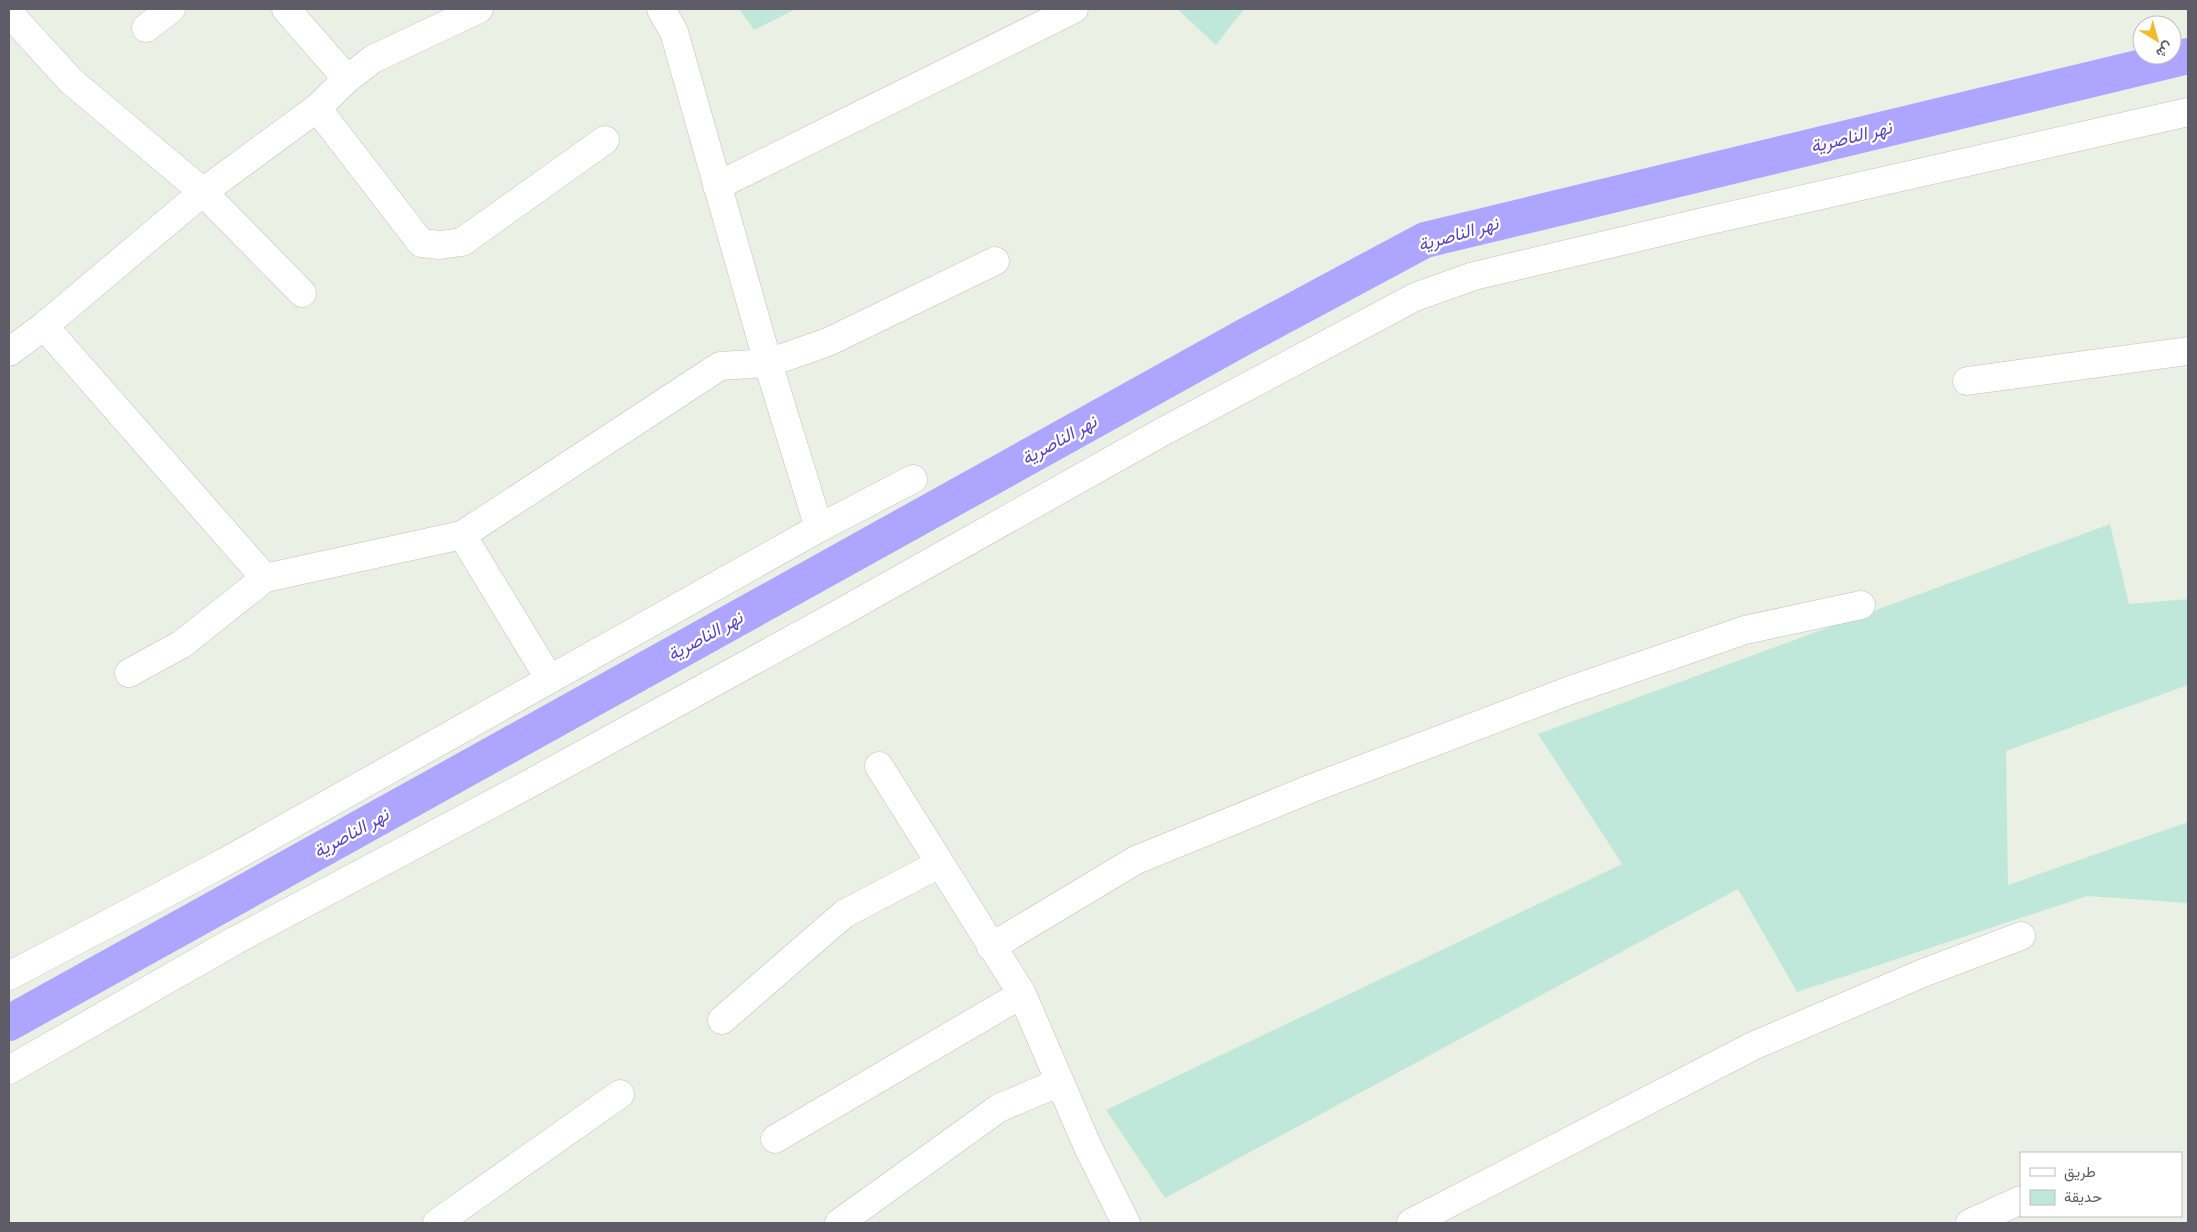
<svg xmlns="http://www.w3.org/2000/svg" width="2197" height="1232" viewBox="0 0 2197 1232" font-family="'Nunito Sans',Vazirmatn,sans-serif">
	<style>
		.green { fill: #c0e8da }
		.lines { fill: none; stroke-linecap: round; stroke-linejoin: round }
		.canal { stroke: #ada5ff; stroke-width: 36 }
		.minor-casing { stroke: #c0bec6; stroke-width: 29 }
		.minor { stroke: #fff; stroke-width: 28 }
		.labels { text-anchor: middle; dominant-baseline: central; stroke-width: 4.5; stroke-linejoin: round; paint-order: stroke }
		.water-label { font-size: 18px; font-style: italic; fill: #5842c9; stroke: #fff }
	</style>
	<rect width="100%" height="100%" fill="#ebf0e5"/>
	<path class="green" d="M739,9H796L754,30Z
		M1177,9H1244L1216,45Z
		M2110,524L2129,604L2188,599V685L2006,751L2008,885L2188,822V903L2087,896L1797,992L1738,889L1165,1198L1106,1110L1622,864L1538,734Z"/>
	<g class="lines">
		<path class="canal" d="M9,1023L1244,337L1425,240L2188,56"/>
		<defs>
			<path id="minor" d="M286,9L347,79
				M661,9L674,32L768,363L819,528
				M9,13L71,81L203,192L302,293
				M146,28L171,9
				M317,108L421,243L440,245L462,242L605,140
				M717,186L1074,9
				M44,326L265,578
				M9,352L44,326L203,192L317,108L347,79L373,59L479,9
				M1967,381L2188,351
				M462,535L549,678
				M129,673L182,644L265,578L462,535L720,366L768,363L828,342L995,261
				M879,766L1022,994L1088,1147L1126,1223
				M991,947L1136,860L1310,789L1568,691L1745,630L1861,605
				M9,976L223,863L819,528L913,479
				M722,1020L844,914L939,864
				M9,1070L236,940L527,785L833,617L1164,431L1415,297L1474,276L1711,220L2188,112
				M775,1139L1022,994
				M437,1223L620,1094
				M839,1223L999,1108L1060,1082
				M1411,1223L1753,1046L1923,973L2021,936
				M1970,1223L2021,1200"/>
		</defs>
		<use href="#minor" class="minor-casing"/>
		<use href="#minor" class="minor"/>
	</g>
	<g class="labels">
		<g class="water-label">
			<text transform="translate(1851 137) rotate(-14)">نهر الناصرية</text>
			<text transform="translate(1458 234) rotate(-16)">نهر الناصرية</text>
			<text transform="translate(1059 440) rotate(-29)">نهر الناصرية</text>
			<text transform="translate(705 636) rotate(-29)">نهر الناصرية</text>
			<text transform="translate(351 833) rotate(-29)">نهر الناصرية</text>
		</g>
	</g>
	<rect width="2197" height="1232" fill="none" stroke="#5e5c66" stroke-width="20"/>
	<rect x="2020" y="1152" width="162" height="65" fill="#ffffff" stroke="#bfbec2"/>
	<rect x="2030" y="1168" width="25" height="8" fill="#ffffff" stroke="#bfbec2"/>
	<text x="2064" y="1177" font-size="15" fill="#5e5c66">طريق</text>
	<rect x="2030" y="1190" width="25" height="15" fill="#c0e8da" stroke="#bfbec2"/>
	<text x="2064" y="1202" font-size="15" fill="#5e5c66">حديقة</text>
	<g transform="translate(2157 40) rotate(143)"><circle r="24" fill="#ffffff" stroke="#bfbec2"/>
	<path d="M0-4L9 19L0 12L-9 19Z" fill="#f1bb2a"/>
	<text y="-8" font-size="14" font-weight="bold" text-anchor="middle" fill="#5e5c66">ش</text>
	</g>
</svg>
